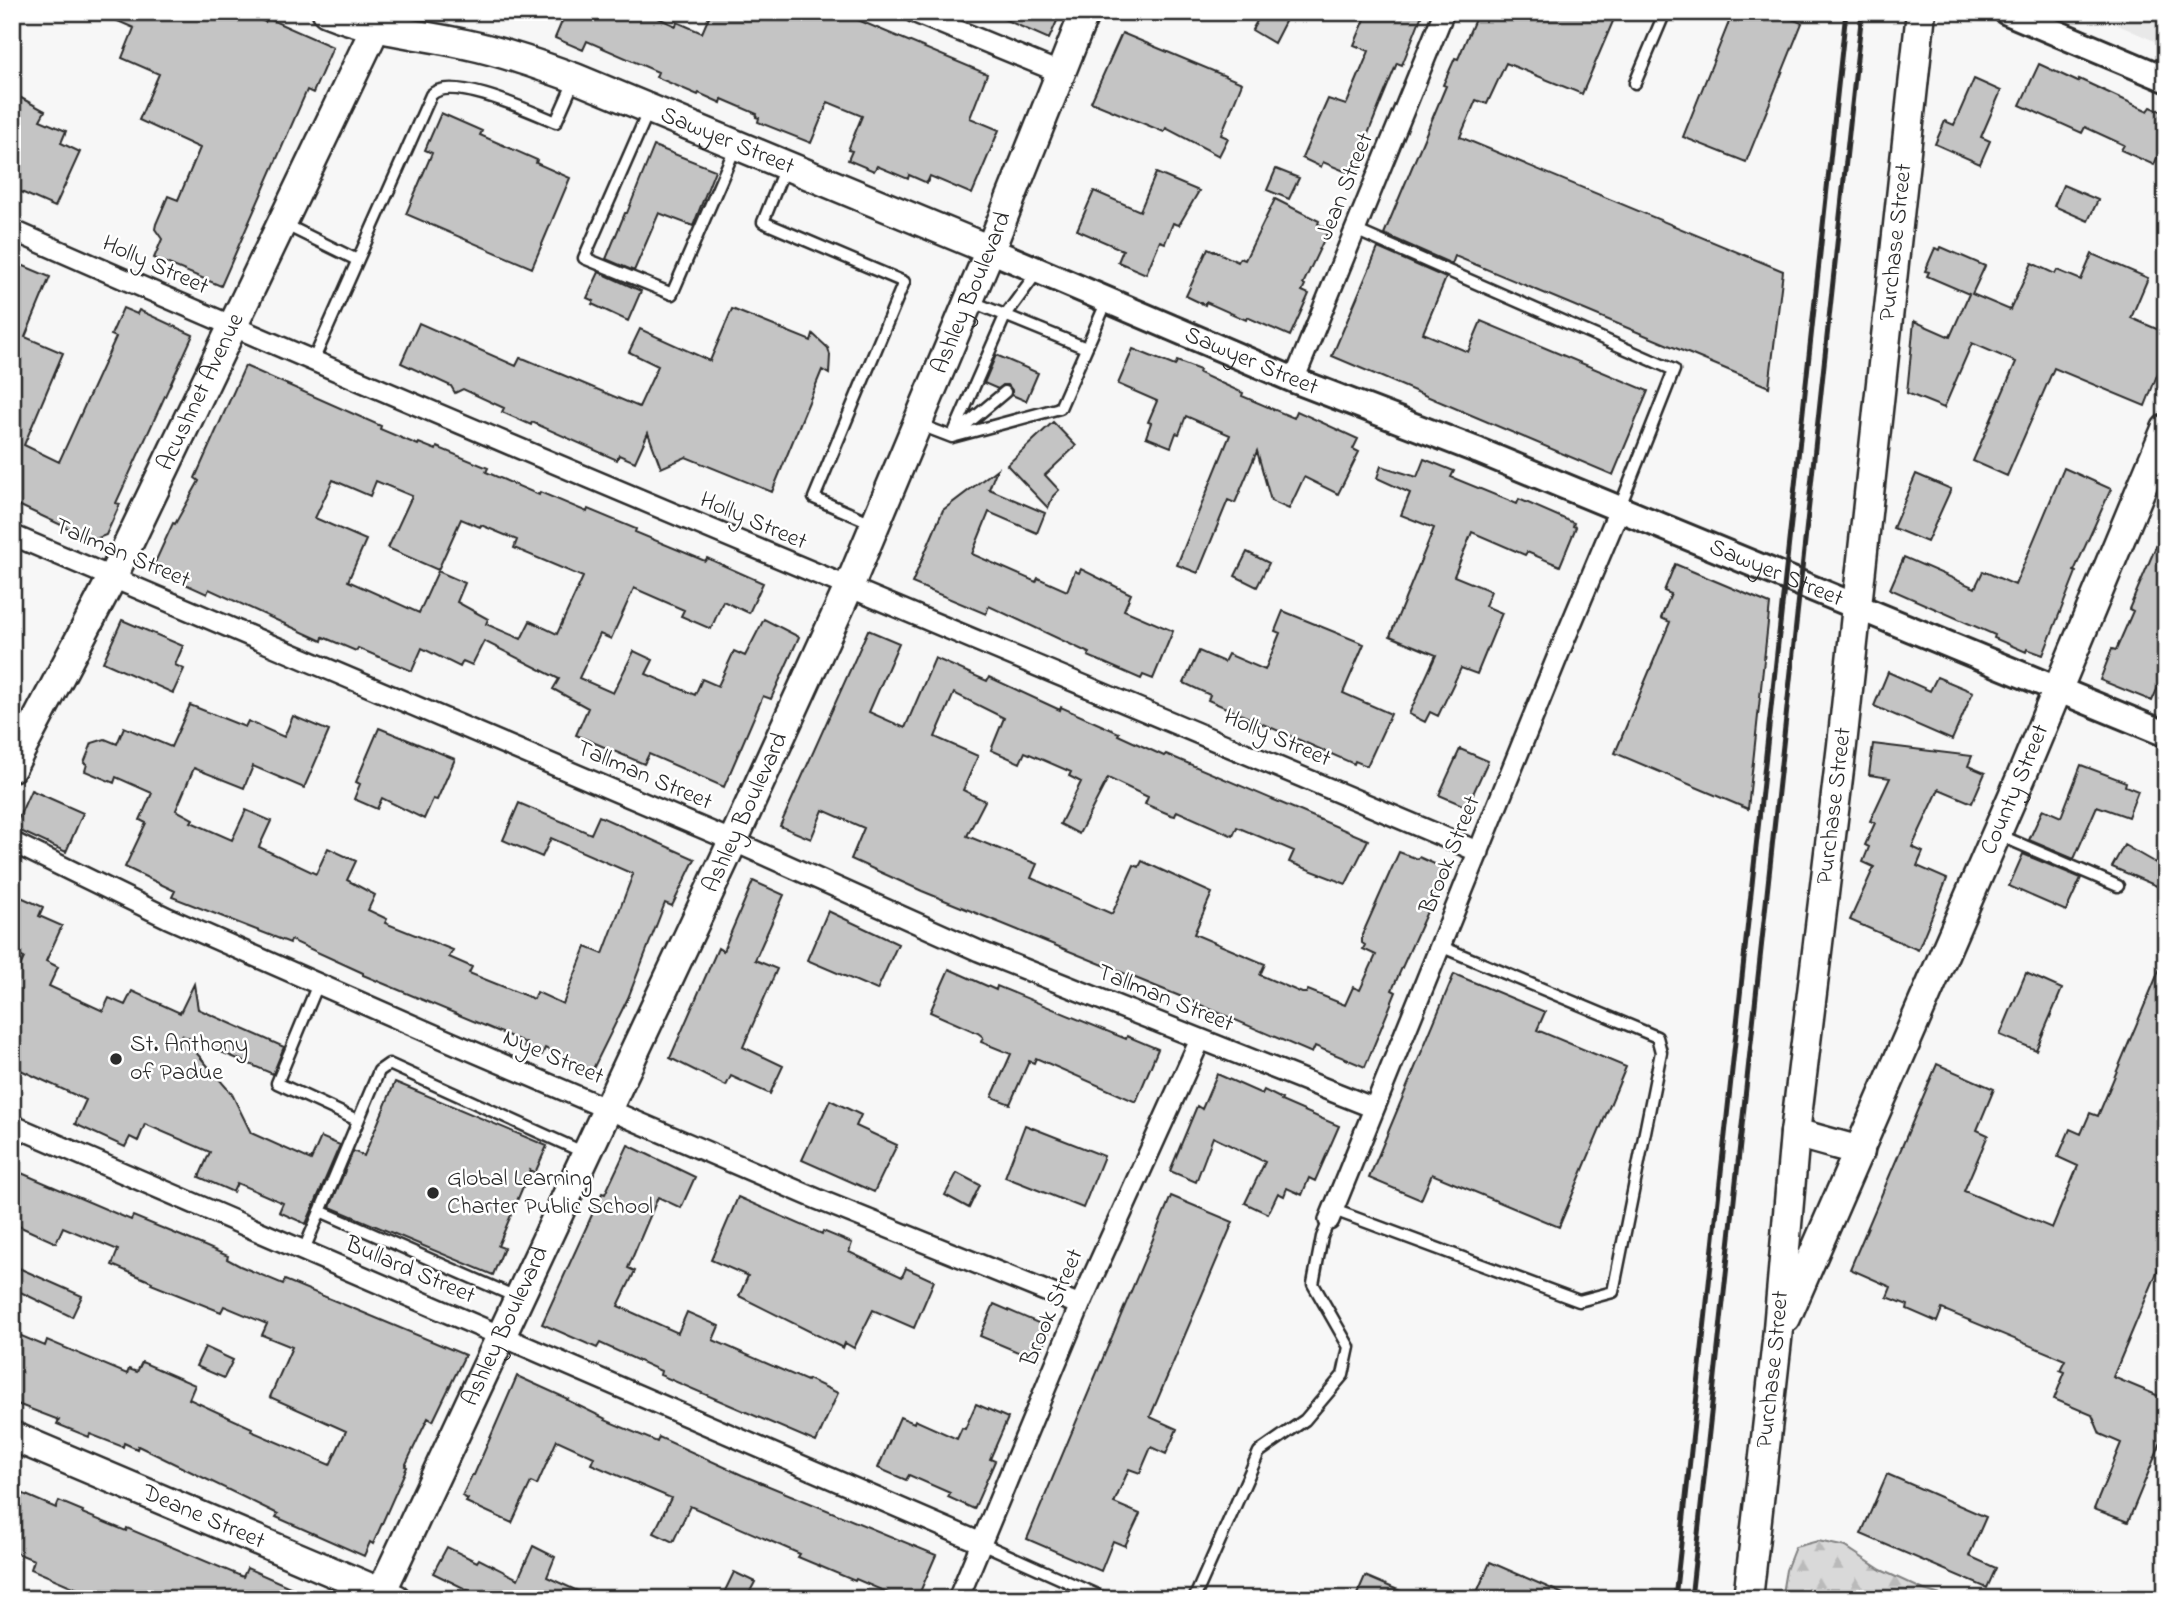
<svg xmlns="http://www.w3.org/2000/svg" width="2178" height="1611" viewBox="0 0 2178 1611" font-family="'Indie Flower',sans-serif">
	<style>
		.built { fill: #e8e8e8 }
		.forest { fill: url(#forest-firs); stroke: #828282; stroke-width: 2 }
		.building { fill: #c4c4c4; stroke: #2b2b2b; stroke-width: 2; fill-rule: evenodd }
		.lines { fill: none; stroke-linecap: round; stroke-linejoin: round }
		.service-casing { stroke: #2b2b2b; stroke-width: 15 }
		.minor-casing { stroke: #2b2b2b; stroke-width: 24 }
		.tertiary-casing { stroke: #2b2b2b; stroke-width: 30 }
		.secondary-casing { stroke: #2b2b2b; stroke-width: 33 }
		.service { stroke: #fff; stroke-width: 10 }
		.minor { stroke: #fff; stroke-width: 19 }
		.tertiary { stroke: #fff; stroke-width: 24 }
		.secondary { stroke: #fff; stroke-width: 28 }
		.rail { stroke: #2b2b2b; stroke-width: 5 }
		.poi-dot { fill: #2b2b2b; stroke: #fff; stroke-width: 2.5 }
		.labels { text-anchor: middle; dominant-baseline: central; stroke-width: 5; stroke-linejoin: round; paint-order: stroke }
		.street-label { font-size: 24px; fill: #2b2b2b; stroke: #fff }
		.poi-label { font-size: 24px; fill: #2b2b2b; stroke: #fff; text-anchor: start }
	</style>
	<defs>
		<pattern id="forest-firs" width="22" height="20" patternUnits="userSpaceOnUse" patternTransform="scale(1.75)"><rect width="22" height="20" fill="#d9d9d9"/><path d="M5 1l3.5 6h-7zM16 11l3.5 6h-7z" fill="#bababa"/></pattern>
	</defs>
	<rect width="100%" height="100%" fill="#f7f7f7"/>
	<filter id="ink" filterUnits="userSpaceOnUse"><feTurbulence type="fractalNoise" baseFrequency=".0143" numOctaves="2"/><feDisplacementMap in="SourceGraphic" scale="14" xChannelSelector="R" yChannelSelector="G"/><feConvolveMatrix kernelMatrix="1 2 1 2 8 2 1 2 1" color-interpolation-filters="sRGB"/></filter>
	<g filter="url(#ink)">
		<path class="built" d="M2088,12H2166V46Z"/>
		<path class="forest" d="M1818,1541L1846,1547L1881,1570L1924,1590L1954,1599H1781L1786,1570L1795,1547Z"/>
		<path class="building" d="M97,12H242L265,22L267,18L333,47L313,93L307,90L221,286L154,258L162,239L155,229L156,224L168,196L178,200L200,148L139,120L159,74L122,58L134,28Z
			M566,12H645L676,26L677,22L702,33L711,12H839L987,74L970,118L999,130L972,194L930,176L927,183L909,175L908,179L877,166L874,171L848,160L852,151L848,150L862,116L828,102L811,143L758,122L759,118L756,117L757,114L722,99L721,103L699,93L698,95L656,77L658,72L587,41L583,50L555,38Z
			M988,12H1061L1049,39Z
			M1262,12H1290L1274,43L1252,30Z
			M1368,12H1423L1402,65L1397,63L1380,104L1364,144L1369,146L1356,176L1323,162L1321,167L1302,158L1328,99L1346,105L1348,101L1369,51L1354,45Z
			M1478,12H1617L1582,94L1506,63L1487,104L1476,100L1460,137L1783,271L1769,387L1455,256L1452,264L1384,234L1446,86L1443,85L1455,58L1458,59Z
			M1733,12H1774L1802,23L1746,162L1683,137Z
			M1122,33L1242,83L1221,135L1228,138L1219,156L1166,128L1164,132L1091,102Z
			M2039,64L2078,82L2079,79L2148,111L2151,107L2166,113V138L2154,165L2121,150L2124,145L2085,127L2082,133L2020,105Z
			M1974,79L2001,91L1981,137L1990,141L1980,164L1935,144L1945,121L1954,125Z
			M12,93L45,111L40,120L66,131L61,143L80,152L55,207L12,188Z
			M441,113L482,131L480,135L537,160L536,163L570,178L532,268L406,214L432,153L425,150Z
			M654,146L715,170L693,226L659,213L634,271L606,259L625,213H627Z
			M1276,169L1299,178L1289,199L1267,190Z
			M1156,173L1199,191L1179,225L1173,223L1165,243L1160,241L1146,274L1118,262L1123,250L1077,230L1094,191L1140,211Z
			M2063,185L2098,200L2088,221L2054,206Z
			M1275,199L1319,221L1318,224L1329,229L1303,284L1305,285L1302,291L1309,294L1290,336L1247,317L1246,320L1206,302L1205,305L1186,296L1208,248L1238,262L1240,258L1245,260Z
			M1941,247L1985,266L1972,294L2010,310L2032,263L2055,274L2057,270L2081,280L2092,254L2148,278L2131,318L2166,333V352L2145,406L2054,368L2007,476L1973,461L2016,362L1972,343L1944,408L1907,393L1914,321L1950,337L1969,294L1927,276L1929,272L1925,271L1935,248L1940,250Z
			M1378,248L1446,278L1423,333L1468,352L1481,321L1648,391L1613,475L1332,356Z
			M12,261L50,277L25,337L63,353L24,445L59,462L116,337L111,335L123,308L137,314L139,310L193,335L116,503L120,504L106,535L93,540L12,502Z
			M599,272L641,291L628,321L592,304L594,301L587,298Z
			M732,309L811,341L813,334L828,348L830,355L829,374L822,370L772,492L686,457L661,468L648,433L635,462L619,455L617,460L532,422L531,425L502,412L504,408L463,389L455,393L451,386L401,363L419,323L516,366L520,358L525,359L639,407L658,366L629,352L640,329L710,361Z
			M1133,349L1175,366L1177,361L1200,370L1199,373L1243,393L1242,396L1294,418L1297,411L1358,439L1353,449L1359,452L1338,494L1304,477L1289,509L1271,501L1257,451L1235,503L1228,500L1198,573L1177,565L1230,435L1186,416L1179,434L1176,433L1171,447L1146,437L1151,423L1148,422L1157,401L1118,384Z
			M996,355L1038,373L1026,401L1012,395V390L1008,385H1003L998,389L984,383Z
			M245,366L381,426L380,429L418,445L419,443L436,450L437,447L488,468L486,472L539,495L540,492L587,512L588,509L636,529L635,532L705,561L707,558L763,583L749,613L723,601L711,629L681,616L684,610L634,588L611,639L600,634L579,678L613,693L634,651L653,660L646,674L695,695L702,679L718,686L734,651L745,656L764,619L799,637L771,699L763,696L724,787L649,754L644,764L576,735L588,708L553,689L559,679L484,641L472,665L463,661L460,667L422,648L412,671L358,648L356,651L323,637L322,641L209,589L207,594L152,569L173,523L175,524L199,481L195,478ZM333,480L370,496L376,481L412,496L388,548L438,570L461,519L480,527L481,525L517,540L514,548L583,577L557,634L530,621L521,639L486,624L488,619L457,602L465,583L438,571L419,613L348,581L366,540L315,518Z
			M1053,422L1076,446L1045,475L1059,490L1053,496L1048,508L1007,465Z
			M1424,459L1454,471L1451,477L1517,504L1519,499L1574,523L1573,526L1576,527L1560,566L1527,552L1525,555L1472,532L1454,576L1491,591L1485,606L1502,613L1477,674L1461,668L1438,716L1430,712L1425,722L1409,714L1436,655L1390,636L1434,528L1401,515L1410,493L1377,478L1381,466L1417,477Z
			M2064,468L2111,489L2074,571L2076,572L2043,655L2027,649L2026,652L1994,638L1995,635L1890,589L1904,557L1975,588L1983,571L2015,585Z
			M997,469L989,489L1045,513L1037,533L989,512L972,554L1036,582L1038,578L1067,591L1075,571L1079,573L1081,569L1131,594L1124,610L1173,631L1153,679L1143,675L1141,679L1100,661L1088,656L1089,653L989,606L986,614L912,583L943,510Z
			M1916,474L1951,489L1927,542L1893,528Z
			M2166,523V669L2152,701L2100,680L2112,649L2116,650L2133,611L2129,609Z
			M1247,552L1269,563L1257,587L1235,576Z
			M1675,564L1770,604L1748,809L1615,753L1670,622L1661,618L1671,594L1664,591Z
			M1283,611L1364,644L1343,693L1391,714L1367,766L1355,761L1354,764L1208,700L1210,695L1184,683L1199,651L1224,662L1228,654L1265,670L1280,633L1275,631Z
			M122,620L183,646L175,665L184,669L173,693L103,662Z
			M868,630L899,643L869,712L905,728L935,658L987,681L989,677L1060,710L1061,707L1119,733L1118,735L1164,756L1166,754L1368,840L1346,884L1289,862L1294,851L1237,827L1233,836L1177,811L1175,816L1171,815L1145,804L1148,797L1108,778L1079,834L1060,824L1081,782L1069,776L1071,772L1025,752L1020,763L991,750L1004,718L954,693L935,737L978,756L963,790L985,801L967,836L1037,864L1031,878L1112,914L1134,865L1139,867L1142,861L1181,879L1212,893L1194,934L1265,964L1260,975L1302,993H1306L1308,990L1345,1005L1353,987L1360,990L1376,955L1363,949L1365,945L1362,943V935L1399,852L1418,859L1419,857L1446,869L1392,990L1396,992L1365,1067L1315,1046L1312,1053L1182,997L922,891L851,859L864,828L823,810L811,839L780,826Z
			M1888,672L1930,691L1937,677L1973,692L1952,740L1874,706Z
			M190,705L245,727L248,721L284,737L293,716L329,731L304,788L253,766L244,788L194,768L176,810L193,819L191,822L232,840L246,810L271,821L259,847L316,874L328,848L356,861L347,880L375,895L368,910L387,919L385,923L453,950L449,957L472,967L469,973L534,999L537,992L563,1004L586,947L603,954L633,874L551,838L542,857L503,840L519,803L591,834L599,816L695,859L672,906L665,903L628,998L592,1071L545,1048L542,1055L524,1047L526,1043L363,975V973L291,940L290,943L172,897L175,891L125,867L146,823L140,820L152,793L116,777L114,783L85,771L87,764L84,763L92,743L105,739L117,744L124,727L171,747Z
			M379,728L455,759L437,800L433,799L424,819L382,798L377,809L354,799L360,784L356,782Z
			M1873,744L1972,756L1968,766L1985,773L1972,803L1939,789L1912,847L1923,852L1917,866L1947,879L1918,950L1850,920L1874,867L1863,862L1869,847L1865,845L1875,823L1870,821L1890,778L1869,775Z
			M1460,749L1488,761L1467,807L1439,795Z
			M2081,765L2126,782L2125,786L2138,791L2128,817L2097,806L2074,859L2029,840L2043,809L2061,817Z
			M31,790L83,813L66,852L14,828Z
			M2124,845L2166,869V890L2112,867Z
			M2023,854L2081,878L2066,911L2009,886Z
			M753,881L784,895L755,960L777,969L743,1047L783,1066L770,1094L731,1076L726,1086L670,1058L718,948L723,951Z
			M12,893L43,907L39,916L62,926L46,961L58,967L49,986L103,1011L109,998L125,1005L132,991L180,1013L194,984L198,1009L284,1047L273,1074L181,1035L232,1094L251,1133L311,1160L321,1137L340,1145L306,1224L279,1212L283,1203L237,1183L233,1192L199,1177L210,1152L145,1124L138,1141L130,1137L125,1147L75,1124L86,1100L12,1066V983L24,958L12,953Z
			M828,911L898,944L877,990L807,960Z
			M2166,954V1251L2113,1377L2166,1399V1430L2128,1522L2094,1509L2121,1443L2100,1434L2092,1415L2054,1399L2065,1372L2060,1370L2065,1360L1942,1309L1937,1322L1907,1309L1908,1305L1887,1297L1891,1287L1850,1269L1937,1064L1994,1089L1977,1130L1988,1135L1964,1191L2052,1228L2078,1166L2058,1157L2070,1129L2081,1134L2090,1113L2098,1116Z
			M949,969L996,990L997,986L1126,1039L1127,1036L1158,1049L1136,1102L1036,1058L1034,1063L1029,1061L1010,1104L992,1097L1011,1054L981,1042L983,1037L978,1033L930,1012Z
			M2026,973L2062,989L2036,1050L2000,1035Z
			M1454,974L1545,1012L1537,1030L1626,1067L1559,1227L1432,1174L1421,1200L1369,1178Z
			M1217,1074L1262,1094L1264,1090L1282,1099L1281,1101L1339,1126L1315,1181L1309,1178L1302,1195L1287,1188L1284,1196L1278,1193L1268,1214L1245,1203L1265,1162L1213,1137L1196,1182L1170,1171L1197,1106L1202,1109Z
			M395,1082L547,1146L535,1173L530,1170L498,1246L504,1248L493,1275L330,1207L353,1151L364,1156Z
			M830,1100L861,1115L856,1126L897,1145L874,1192L802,1160Z
			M1025,1125L1104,1156L1083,1208L1005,1177Z
			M628,1145L695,1177L681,1208L658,1197L628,1268L635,1271L618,1306L678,1333L687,1312L719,1326L713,1340L807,1381L808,1379L838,1393L816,1442L660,1375L661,1371L600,1343L597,1348L542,1324L602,1193L605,1194Z
			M12,1169L131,1220L133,1216L186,1238L228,1256L227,1259L240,1266L283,1284L285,1280L465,1355L433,1421L428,1418L405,1466L407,1467L373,1544L370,1542L364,1556L276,1517L278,1514L138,1446L137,1449L124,1443L123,1447L90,1434L89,1437L57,1424L59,1420L12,1402V1332L45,1346L47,1340L127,1374L129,1369L137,1372L142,1362L195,1385L189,1399L252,1428L251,1431L330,1465L346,1431L270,1397L292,1347L262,1335L267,1324L224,1306L221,1312L151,1284L152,1282L112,1265L118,1250L63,1227L56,1243L12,1223Z
			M957,1173L980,1185L969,1208L945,1195Z
			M1171,1196L1233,1222L1150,1417L1177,1429L1166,1454L1151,1447L1140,1473L1129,1469L1114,1503L1140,1514L1125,1546L1113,1541L1101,1571L1027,1539Z
			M738,1197L822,1234L823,1231L852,1243L849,1252L902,1277L906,1268L934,1281L914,1328L873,1310L854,1348L845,1343L843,1348L739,1296L748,1276L711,1260Z
			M12,1265L82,1296L72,1317L12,1288Z
			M994,1304L1050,1328L1037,1360L980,1336Z
			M205,1347L233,1360L224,1378L196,1366Z
			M517,1376L568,1399L567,1400L606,1419L605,1420L657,1442L659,1437L742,1475L936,1555L917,1599H902L856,1579L855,1581L798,1557L800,1554L690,1506L673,1542L654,1533L671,1498L591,1464L594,1457L557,1440L537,1485L531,1482L512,1523L466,1502L468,1499L462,1496L472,1475H474Z
			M976,1404L1008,1418L990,1459L995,1461L974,1509L948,1497L950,1493L909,1475L906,1480L878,1468L900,1417L914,1423L915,1420L957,1439L962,1428L965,1429Z
			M1887,1474L1986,1517L1969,1556L1996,1568L1987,1588L1861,1534Z
			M19,1492L56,1508L59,1501L83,1511L82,1513L126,1531L127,1528L243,1577L247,1568L317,1599H138L117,1590L114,1599H82L85,1592L31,1569L34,1560L12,1551V1506Z
			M533,1546L555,1557L547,1577L595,1599H486L433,1573L447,1547L477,1562L479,1559L518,1579Z
			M1490,1562L1575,1599H1474Z
			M734,1572L755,1582L746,1599H721Z
			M1365,1576L1419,1599H1355Z"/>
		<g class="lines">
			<defs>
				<path id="service" d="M1635,83L1665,12
					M648,112L584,258L672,294L736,146
					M785,167L763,222L904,282L814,498L872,523
					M286,225L357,260
					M1355,230L1674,370L1619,509
					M970,301L1086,348
					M313,361L431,95C451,74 532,112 556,122L575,79
					M918,424L952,437L1060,408L1107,301
					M955,434L1005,392
					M952,437L1005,316L1038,271
					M1999,835L2118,886
					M318,984L277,1083L357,1120
					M1334,1210L1579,1301L1613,1292L1661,1052L1657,1037L1440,946
					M320,1211L518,1298
					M303,1252L379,1071L389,1064L585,1153
					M981,1543L1106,1599
					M1194,1599L1259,1452L1305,1420L1343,1375L1349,1347L1313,1284L1322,1237L1329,1220"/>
				<path id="minor" d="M913,12L1061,73
					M12,230C498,444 990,644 1479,852
					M1294,380L1444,12
					M12,535L733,841L979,951L1374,1108
					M12,842L168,918L437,1036L817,1199L1080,1305
					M12,1125L981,1543
					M1329,1220L1559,653L1619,510
					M958,1599L1080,1305L1200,1040"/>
				<g id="tertiary">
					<path d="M2007,12L2166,79"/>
					<path id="s1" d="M990,250L1294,380L1479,451L2166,734"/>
				</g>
				<g id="secondary">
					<path id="s2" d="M327,12C371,30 419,34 465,44C503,52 539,65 575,78L990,250"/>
					<path id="s3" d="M12,767L113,576L383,12"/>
					<path d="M1795,1133L1860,1151"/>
					<path id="s4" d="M1786,1318L2022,775L2166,429"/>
					<path id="s5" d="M12,1436L396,1599"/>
					<path id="s6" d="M378,1599L733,841L848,589L990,250L1085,12"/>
					<path id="s7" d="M1748,1599L1777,1340L1795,1133L1842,745L1921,12"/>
				</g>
			</defs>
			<use href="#service" class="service-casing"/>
			<use href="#minor" class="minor-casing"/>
			<use href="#tertiary" class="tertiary-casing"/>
			<use href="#secondary" class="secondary-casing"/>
			<use href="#service" class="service"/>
			<use href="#minor" class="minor"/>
			<use href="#tertiary" class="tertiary"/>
			<use href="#secondary" class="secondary"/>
			<path class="rail" d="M1675,1599L1846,12
				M1691,1599L1862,12"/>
		</g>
	</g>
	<g class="poi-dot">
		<circle cx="116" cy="1059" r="7"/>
		<circle cx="433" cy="1193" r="7"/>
	</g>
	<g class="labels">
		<g class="street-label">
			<text stroke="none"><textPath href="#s2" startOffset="422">Sawyer Street</textPath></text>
			<text transform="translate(1346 187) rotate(-68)">Jean Street</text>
			<text stroke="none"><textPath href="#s7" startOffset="1365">Purchase Street</textPath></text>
			<text transform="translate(155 266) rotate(24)">Holly Street</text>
			<text stroke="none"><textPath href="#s6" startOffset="1435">Ashley Boulevard</textPath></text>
			<text stroke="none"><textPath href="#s1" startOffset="284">Sawyer Street</textPath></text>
			<text stroke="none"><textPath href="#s3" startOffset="420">Acushnet Avenue</textPath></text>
			<text transform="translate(753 522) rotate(23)">Holly Street</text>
			<text transform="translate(122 554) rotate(23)">Tallman Street</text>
			<text stroke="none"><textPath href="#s1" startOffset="850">Sawyer Street</textPath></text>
			<text transform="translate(1277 739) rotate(23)">Holly Street</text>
			<text transform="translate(644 776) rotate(23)">Tallman Street</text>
			<text stroke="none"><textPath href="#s4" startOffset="576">County Street</textPath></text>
			<text stroke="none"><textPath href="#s7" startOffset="798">Purchase Street</textPath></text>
			<text stroke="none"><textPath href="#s6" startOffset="868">Ashley Boulevard</textPath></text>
			<text transform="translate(1451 855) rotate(-68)">Brook Street</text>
			<text transform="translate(1165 999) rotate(22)">Tallman Street</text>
			<text transform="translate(553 1058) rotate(23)">Nye Street</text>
			<text transform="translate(410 1271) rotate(23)">Bullard Street</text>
			<text transform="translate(1053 1308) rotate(-67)">Brook Street</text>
			<text stroke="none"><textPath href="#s6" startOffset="301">Ashley Boulevard</textPath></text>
			<text stroke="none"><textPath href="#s7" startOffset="231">Purchase Street</textPath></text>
			<text stroke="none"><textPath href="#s5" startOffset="208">Deane Street</textPath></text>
		</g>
		<g class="poi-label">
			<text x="130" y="1045">St. Anthony<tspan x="130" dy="28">of Padue</tspan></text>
			<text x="447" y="1179">Global Learning<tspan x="447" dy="28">Charter Public School</tspan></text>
		</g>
	</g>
	<rect width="2178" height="1611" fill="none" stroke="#fff" stroke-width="42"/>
	<rect x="21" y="21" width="2136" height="1569" fill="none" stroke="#2b2b2b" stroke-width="2.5" filter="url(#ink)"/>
</svg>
